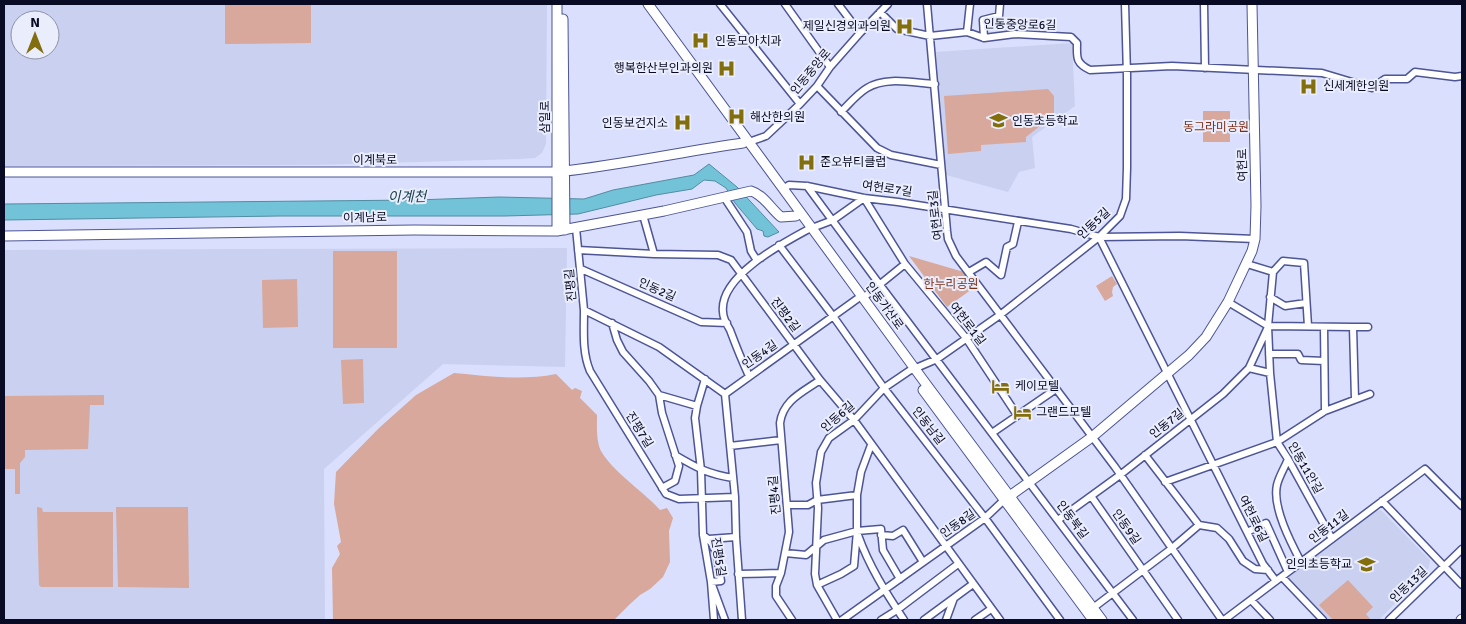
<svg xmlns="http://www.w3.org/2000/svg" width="1466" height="624" viewBox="0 0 1466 624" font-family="Signika,'Noto Sans KR',sans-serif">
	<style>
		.built { fill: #cad0f0; fill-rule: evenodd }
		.green { fill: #d7a89b }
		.water { fill: #72c3d8; stroke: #528ca2 }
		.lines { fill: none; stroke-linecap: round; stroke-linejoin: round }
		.street-casing { stroke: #4d5594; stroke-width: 9 }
		.secondary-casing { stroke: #4d5594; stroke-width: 11 }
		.street { stroke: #fff; stroke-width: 6 }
		.secondary { stroke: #fff; stroke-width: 9 }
		.labels { text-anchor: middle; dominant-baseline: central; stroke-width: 4; stroke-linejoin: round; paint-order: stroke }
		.street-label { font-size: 12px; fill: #090b24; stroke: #eaedfc }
		.poi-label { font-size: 12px; fill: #090b24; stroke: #eaedfc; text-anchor: start }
		.park-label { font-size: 12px; fill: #7d2f18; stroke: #eaedfc }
		.water-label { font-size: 14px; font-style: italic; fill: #1b414b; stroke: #eaedfc }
	</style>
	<rect width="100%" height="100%" fill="#d9dffc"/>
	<path class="built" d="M4,4H547L546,144L542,153L535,158L519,159L316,165L4,166ZM20,20H50V50H20Z
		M1072,43L1075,106L1032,137L1035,168L1019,172L1008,192L946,175L936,52Z
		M567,248L565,367L443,364L324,469L325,620H4V250Z
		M1381,510L1430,560L1429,568L1379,620H1325L1285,577L1376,511Z"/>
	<path class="green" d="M225,4H311V43L225,44Z
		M1048,89L1054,96V115L1026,137V142L981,145V151L948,154L944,96Z
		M1203,111H1230V142H1203Z
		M333,251H397V348H333Z
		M909,256L964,272L975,287L947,307Z
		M1112,276L1117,284L1113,287L1112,292L1113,296L1105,301L1096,286Z
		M297,279L298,327L263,328L262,280Z
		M363,359L364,403L343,404L341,360Z
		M454,373C488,376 522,381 556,374L572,390L575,388L582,391L580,398L597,415C597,426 596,441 601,451C612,471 644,492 660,510L667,508L673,518L669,531L670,562L663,577L650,589L640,595L630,604L614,620H333L332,568L340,554L337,546L341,542L334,504L336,472L379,428L416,395Z
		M104,395V405H90L88,449L25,450V457L20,463V494H15V469H4V396Z
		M37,507L42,508L43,512H113V587H41L39,585Z
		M116,507H188L189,588L118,587Z
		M1348,580L1373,607L1366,614L1371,620H1333L1319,605Z"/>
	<path class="water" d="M709,164L737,187L779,232L768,237L764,236L763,231L757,229L735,203L726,188L715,181L704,180L692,189L656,195L578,214L505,216H280L4,220V204L416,200L499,197L584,199L613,190L694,175Z"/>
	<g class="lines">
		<defs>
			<path id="street" d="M720,4L800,104
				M785,4L830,67
				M838,4L860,33
				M927,4L947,231L948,239L956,256L1115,467L1222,620
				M1204,4L1205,68
				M880,12L897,29L930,36L967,32L984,38L1015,34L1071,37L1077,43C1077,57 1075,63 1090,70L1172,66L1322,73L1372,88L1385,79H1407L1415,72L1455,77L1462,76
				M967,32L970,4
				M984,38L983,20L999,16L1000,4
				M817,86L877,148L891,155L941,165
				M841,112C849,104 857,94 867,88C886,76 914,83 935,84
				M746,143L766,136L800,104L817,86L830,67L860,33L888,4
				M807,186L880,285L1133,620
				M783,189L789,185L807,186L864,198L898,202L1071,229L1099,237L1180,236L1255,239
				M724,197L747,232L751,251L756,259L761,258
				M643,215L654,254
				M576,228L584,310L659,347L725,394L735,497L736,537L742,620
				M812,228L833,220L864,198L905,264L966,338L1017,415
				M1099,237L1263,564L1276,581
				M779,245L833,316L884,388L985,518L1060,620
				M578,250L654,254L718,255L731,260L820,380L854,420L1000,620
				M1247,264L1273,272L1268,326L1270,373L1277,442L1288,459L1332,539
				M581,269L701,322L727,323
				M969,272L986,262L1001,275L1007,247L1013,244L1018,222
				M1273,272L1283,261L1304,263L1308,326
				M1270,297L1285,306L1306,303
				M863,298L905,264
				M1228,302L1268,326L1353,327
				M584,310C584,331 582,352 590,371L666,494L679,499L735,497
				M612,323L617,340L623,352L649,381L659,395L662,413L679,466L675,481L662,488
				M1324,327L1325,411
				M1269,354H1298L1301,360L1324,361
				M1249,368L1270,373
				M749,376C742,361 736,346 730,330C727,325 723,318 723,312C719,277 781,244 807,230
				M705,379L697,406L695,418L701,470L703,535L711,582L714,620
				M725,394L857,299
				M659,395L697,406
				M1355,399L1353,327H1368
				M992,433L1056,389
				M730,446L781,440
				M675,455C697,468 708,474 733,478
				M1145,455L1199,525
				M1288,459C1285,467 1279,476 1277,485C1272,507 1291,543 1301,562
				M1165,482L1277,442L1325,411L1370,394
				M1091,496L1178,620
				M1382,501L1462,585
				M788,505H808L817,500L857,495
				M1058,520L1120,475L1223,394L1249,368L1268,327
				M1247,532L1266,523L1288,572
				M703,535C719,545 718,565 721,581L711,582L725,620
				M858,535C869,566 886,593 904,620
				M881,535L893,536L903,530L923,562
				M709,539L736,537
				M785,553L806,555L824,540L857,531L881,529L883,550L900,579
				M738,574L781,573
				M1282,577L1323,620
				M817,585L841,574L854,566L857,531V495L861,472L871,445
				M1251,600L1270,620
				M1093,608L1171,549L1199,525L1217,528L1229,539L1243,561L1255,569L1268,570
				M792,620L776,596V586L781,573L789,532L780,423C783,400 803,392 820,380
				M837,620L817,585L815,574L818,508L816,483L821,452L829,438L854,420L884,388L909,371L937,359L1000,315L1099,237L1120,216L1126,199L1127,168V75L1125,4
				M842,620L985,518L1004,500
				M881,620L897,610L958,564
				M924,620L973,584
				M946,620L954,598
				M975,620L991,609
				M1224,620L1425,469L1462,506
				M1389,620L1462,549"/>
			<path id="secondary" d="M557,4V231
				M648,4L926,384L1102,620
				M563,19L565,230
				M4,172H557C620,165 681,152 743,143
				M4,236L414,230L557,231L664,211L751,191C764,195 771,209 781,217L796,216
				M923,390L1093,620
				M1007,498L1092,437L1189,355L1206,337L1228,302L1252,251L1255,239L1256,206L1252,4
				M1461,620L1462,619"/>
		</defs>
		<use href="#street" class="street-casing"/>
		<use href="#secondary" class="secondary-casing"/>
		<use href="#street" class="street"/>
		<use href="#secondary" class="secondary"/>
	</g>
	<defs>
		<symbol id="hospital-bare" viewBox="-9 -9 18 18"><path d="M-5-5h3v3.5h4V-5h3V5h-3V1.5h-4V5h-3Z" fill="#826e0c" stroke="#eaedfc" stroke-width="2.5" paint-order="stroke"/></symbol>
		<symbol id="school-bare" viewBox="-9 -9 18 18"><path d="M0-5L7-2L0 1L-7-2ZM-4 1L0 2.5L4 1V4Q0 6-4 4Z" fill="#826e0c" stroke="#eaedfc" stroke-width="2.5" paint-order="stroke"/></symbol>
		<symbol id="hotel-bare" viewBox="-9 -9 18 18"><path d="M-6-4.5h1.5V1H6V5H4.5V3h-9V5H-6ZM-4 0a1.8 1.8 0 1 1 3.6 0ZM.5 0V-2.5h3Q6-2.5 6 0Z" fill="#826e0c" stroke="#eaedfc" stroke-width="2.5" paint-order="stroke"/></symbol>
	</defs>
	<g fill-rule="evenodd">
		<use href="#hospital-bare" x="892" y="14" width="25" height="25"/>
		<use href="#hospital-bare" x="688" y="28" width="25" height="25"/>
		<use href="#hospital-bare" x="714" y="56" width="25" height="25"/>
		<use href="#hospital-bare" x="1296" y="74" width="25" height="25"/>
		<use href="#hospital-bare" x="724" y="104" width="25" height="25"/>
		<use href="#school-bare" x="986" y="108" width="25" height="25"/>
		<use href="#hospital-bare" x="670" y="110" width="25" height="25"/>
		<use href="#hospital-bare" x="794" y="150" width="25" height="25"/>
		<use href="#hotel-bare" x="988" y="374" width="25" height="25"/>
		<use href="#hotel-bare" x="1010" y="400" width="25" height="25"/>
		<use href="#school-bare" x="1354" y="552" width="25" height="25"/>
	</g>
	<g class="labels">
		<g class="street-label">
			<text transform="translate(1020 25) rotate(1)">인동중앙로6길</text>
			<text transform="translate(811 72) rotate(-50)">인동중앙로</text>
			<text transform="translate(545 117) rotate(-90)">삼일로</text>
			<text x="375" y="160">이계북로</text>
			<text transform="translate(1243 165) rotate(-91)">여헌로</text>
			<text transform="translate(887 189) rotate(8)">여헌로7길</text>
			<text transform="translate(936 215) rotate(-97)">여헌로3길</text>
			<text transform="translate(365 218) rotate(-1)">이계남로</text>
			<text transform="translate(1094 224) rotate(-43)">인동5길</text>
			<text transform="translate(571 285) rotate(-95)">진평길</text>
			<text transform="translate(657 290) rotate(24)">인동2길</text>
			<text transform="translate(884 306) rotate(54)">인동가산로</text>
			<text transform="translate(785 315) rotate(53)">진평2길</text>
			<text transform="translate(967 324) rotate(52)">여헌로1길</text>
			<text transform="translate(760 355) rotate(-35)">인동4길</text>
			<text transform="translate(838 417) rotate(-41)">인동6길</text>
			<text transform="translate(1167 424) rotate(-38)">인동7길</text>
			<text transform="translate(928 426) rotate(52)">인동남길</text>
			<text transform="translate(639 430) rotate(58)">진평7길</text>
			<text transform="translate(1305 468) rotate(60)">인동11안길</text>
			<text transform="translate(775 495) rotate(-95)">진평4길</text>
			<text transform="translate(1253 519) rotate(63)">여헌로6길</text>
			<text transform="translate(1072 520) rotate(53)">인동북길</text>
			<text transform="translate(958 524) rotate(-35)">인동8길</text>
			<text transform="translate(1126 527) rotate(55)">인동9길</text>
			<text transform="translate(1329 527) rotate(-37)">인동11길</text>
			<text transform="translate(718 557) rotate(81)">진평5길</text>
			<text transform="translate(1409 585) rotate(-44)">인동13길</text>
		</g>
		<g class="poi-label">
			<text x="891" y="26" text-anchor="end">제일신경외과의원</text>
			<text x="715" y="41">인동모아치과</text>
			<text x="713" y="68" text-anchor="end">행복한산부인과의원</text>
			<text x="1323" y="86">신세계한의원</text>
			<text x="750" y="117">해산한의원</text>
			<text x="1012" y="121">인동초등학교</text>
			<text x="668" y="123" text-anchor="end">인동보건지소</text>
			<text x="820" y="162">준오뷰티클럽</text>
			<text x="1015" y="386">케이모텔</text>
			<text x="1036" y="412">그랜드모텔</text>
			<text x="1352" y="564" text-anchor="end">인의초등학교</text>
		</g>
		<g class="park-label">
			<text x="1216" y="127">동그라미공원</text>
			<text x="951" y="284">한누리공원</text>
		</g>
		<g class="water-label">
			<text transform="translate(407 197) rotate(-1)">이계천</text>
		</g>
	</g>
	<rect width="1466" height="624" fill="none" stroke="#090b24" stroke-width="10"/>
	<g transform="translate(35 35)"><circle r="24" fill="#eaedfc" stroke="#9093a6"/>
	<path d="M0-4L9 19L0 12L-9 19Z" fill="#826e0c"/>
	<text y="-8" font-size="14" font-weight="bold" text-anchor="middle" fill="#090b24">N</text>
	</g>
</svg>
